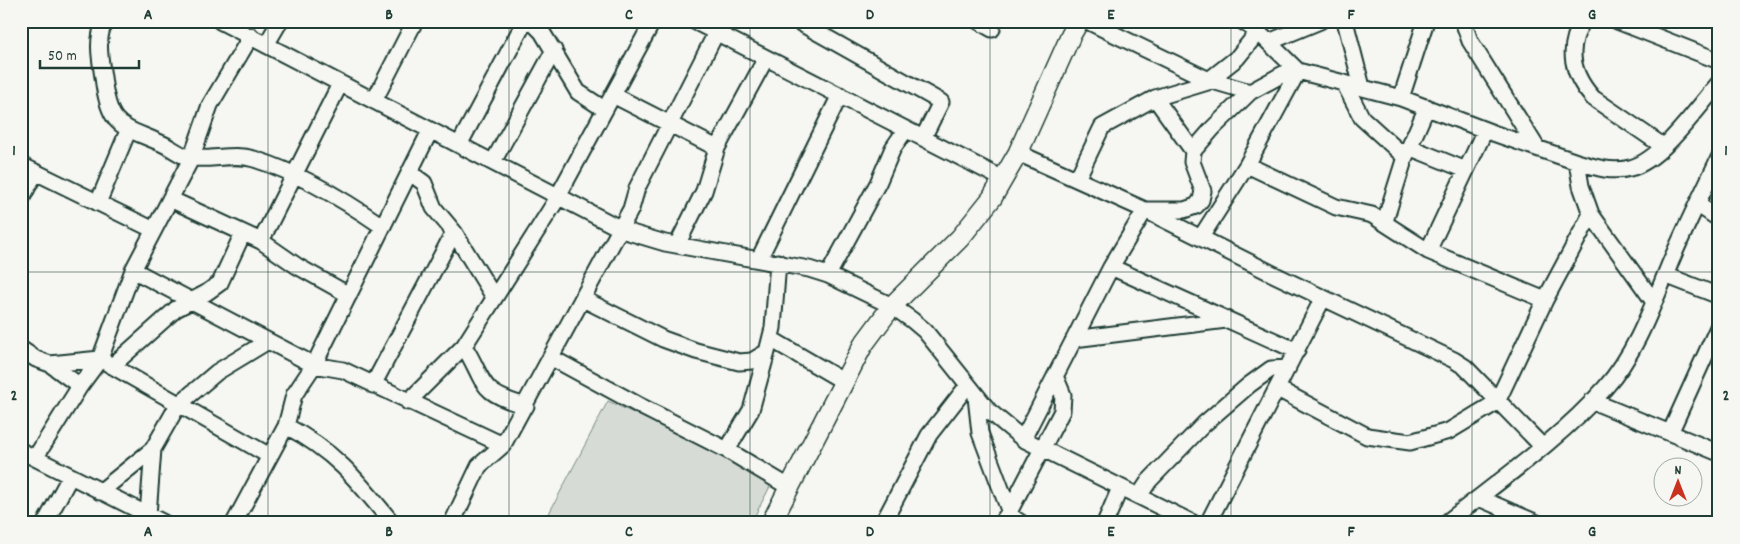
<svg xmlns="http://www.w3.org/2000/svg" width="1740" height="544" viewBox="0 0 1740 544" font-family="Dekko,sans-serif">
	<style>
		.green { fill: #d6dbd6; stroke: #7a8c85 }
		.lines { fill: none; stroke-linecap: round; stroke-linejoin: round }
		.minor-casing { stroke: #1f3d34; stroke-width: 19 }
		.major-casing { stroke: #1f3d34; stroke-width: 22 }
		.minor { stroke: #f6f6f2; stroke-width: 15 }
		.major { stroke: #f6f6f2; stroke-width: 19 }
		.grid { fill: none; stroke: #1f3d34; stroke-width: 1; stroke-opacity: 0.55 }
		.neatline { fill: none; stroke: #1f3d34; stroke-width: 2 }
		.grid-label { font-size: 16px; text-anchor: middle; font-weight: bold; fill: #1f3d34 }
	</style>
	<rect width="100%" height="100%" fill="#f6f6f2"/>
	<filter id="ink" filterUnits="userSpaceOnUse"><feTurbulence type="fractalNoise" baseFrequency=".02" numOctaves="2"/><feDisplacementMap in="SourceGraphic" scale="10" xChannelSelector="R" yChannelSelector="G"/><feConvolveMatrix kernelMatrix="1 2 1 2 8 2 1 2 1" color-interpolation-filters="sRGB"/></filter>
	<g filter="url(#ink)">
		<path class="green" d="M608,401L774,479L751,523H544Z"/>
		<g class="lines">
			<defs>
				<path id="minor" d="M105,21C96,39 100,58 103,77C109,129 121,125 163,144C172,148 183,158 193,158C214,160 234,153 254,159C300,173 343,199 382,226
					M220,21L625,231L665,243L809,269L828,275L892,306L912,320L925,331L989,411L1023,439L1193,523
					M531,21L542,32L578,92L604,109
					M694,21L1003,179
					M797,21L941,102L923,138
					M978,21L992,29
					M1087,21L1209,80L1250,92
					M1242,21L1258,32L1298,71L1401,98L1493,133L1577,162L1581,186L1591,214L1654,302
					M1345,21L1362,87
					M1463,21L1470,41L1537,148
					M1583,21C1566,48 1572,75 1593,98L1663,146
					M1617,21L1719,61
					M1269,42L1320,21
					M266,45L280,21
					M1209,80L1237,58L1258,32
					M1344,83L1362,118L1405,157
					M613,95L717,148
					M1155,98L1193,151
					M1401,98L1426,21
					M374,101L415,21
					M459,145L525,21
					M1409,147L1466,170
					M1018,153L1145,210L1273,274L1454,360L1465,367L1542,446
					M493,162L554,50
					M1577,162C1594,167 1612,173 1630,168C1661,161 1698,107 1719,83
					M21,165L154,230
					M1247,165L1336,207L1372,215L1428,251L1545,300
					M1077,179L1102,127L1155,98L1211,81
					M558,196L653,21
					M170,199L261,241L297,266L349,295
					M21,200L35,173
					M98,203L128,131
					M1697,204L1719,219
					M1385,221L1405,157L1427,107
					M454,232L494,297
					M1201,237L1247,165L1298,71
					M261,241L340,84
					M677,245L704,191L717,148L766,58
					M1428,251L1485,130
					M759,259L840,95
					M1111,267L1297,351
					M133,270L314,365L343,370L503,445L479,466L452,523
					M828,275L878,183L893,148L906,129
					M1665,275L1719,296
					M583,299L663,339L696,351L739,362L752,361L767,352L773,328L778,262
					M771,339L843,381
					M1074,339L1226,320
					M21,349L36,359L50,364L80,386
					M767,352L751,410L727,450L789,487
					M552,358L642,407L727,450
					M50,364L100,359L268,455
					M112,366L176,309L206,293L220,283L243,233
					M373,385L454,232L434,208L424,183L409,172
					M1278,389L1367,436L1410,442L1449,431L1497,402L1545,300L1591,214
					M976,397L980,433L1009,510
					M1592,401L1719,453
					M408,402L464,346
					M526,406C477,392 487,384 464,346L559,196
					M286,426C335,451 358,481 392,523
					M1670,433L1719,325
					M1023,439L1111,267L1145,210H1184L1196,206L1201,200L1203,191L1192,162L1193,151L1213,128L1250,92L1294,68
					M503,445L631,209L637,188L716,33
					M21,451L164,523
					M35,458L80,386L100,359L133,270L191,159L210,105L251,36
					M100,492L153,449L178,405L217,372L268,341
					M1139,496L1149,481L1204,424L1249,385L1271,369L1288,368
					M1479,498L1537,523
					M1008,514L1021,523
					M148,515L153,449
					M45,523L70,477
					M234,523L286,426L294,395L314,365L430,131
					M883,523L929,435L968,385
					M1001,523L1008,514L1062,411L1063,395L1055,376
					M1105,523L1120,488
					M1208,523L1323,298
					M1446,523C1499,481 1560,439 1605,388C1637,352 1653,304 1671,261C1686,226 1703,192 1719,158"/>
				<path id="major" d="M771,523L863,345L892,306L960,238L992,198L1018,153L1071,35L1079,21"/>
			</defs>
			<use href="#minor" class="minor-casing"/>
			<use href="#major" class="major-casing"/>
			<use href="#minor" class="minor"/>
			<use href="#major" class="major"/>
		</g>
	</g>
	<path class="grid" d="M268,21V523M509,21V523M750,21V523M990,21V523M1231,21V523M1472,21V523M21,272H1719"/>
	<rect width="1740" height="544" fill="none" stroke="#f6f6f2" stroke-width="55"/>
	<g transform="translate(1678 482)"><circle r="24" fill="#f6f6f2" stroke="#a0aca6"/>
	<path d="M0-4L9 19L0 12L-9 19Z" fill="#c8321e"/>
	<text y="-8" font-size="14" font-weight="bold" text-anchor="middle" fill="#1f3d34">N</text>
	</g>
	<path d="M40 60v8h99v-8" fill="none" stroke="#1f3d34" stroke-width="2.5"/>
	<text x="48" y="60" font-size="15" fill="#1f3d34" stroke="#f6f6f2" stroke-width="4" paint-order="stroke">50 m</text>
	<rect x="28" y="28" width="1684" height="488" class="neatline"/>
	<g class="grid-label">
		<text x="148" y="19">A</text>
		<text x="389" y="19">B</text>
		<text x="629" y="19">C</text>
		<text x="870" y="19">D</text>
		<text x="1111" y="19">E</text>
		<text x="1351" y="19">F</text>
		<text x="1592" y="19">G</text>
		<text x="14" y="155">1</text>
		<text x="1726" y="155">1</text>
		<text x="14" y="400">2</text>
		<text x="1726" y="400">2</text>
		<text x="148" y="536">A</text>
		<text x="389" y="536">B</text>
		<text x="629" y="536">C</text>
		<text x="870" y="536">D</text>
		<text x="1111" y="536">E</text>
		<text x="1351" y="536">F</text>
		<text x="1592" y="536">G</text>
	</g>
</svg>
